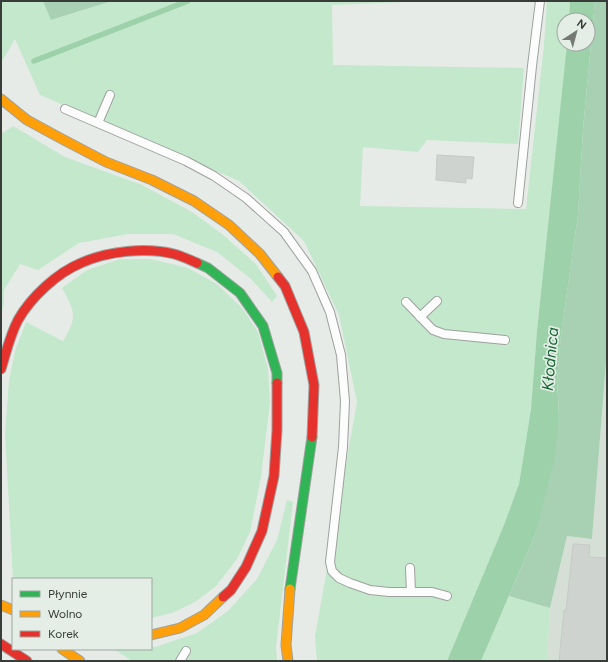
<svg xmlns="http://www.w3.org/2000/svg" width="608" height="662" viewBox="0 0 608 662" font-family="Figtree,sans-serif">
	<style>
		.built { fill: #d5dfd6 }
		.green { fill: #c4e8cc }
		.forest { fill: #a7d1b2 }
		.water { fill: #9cd1a9 }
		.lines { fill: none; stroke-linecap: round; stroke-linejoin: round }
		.stream { stroke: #9cd1a9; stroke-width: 5.5 }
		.building { fill: #cfd3cf; stroke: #c7cbc8 }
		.lane-casing { stroke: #9da19e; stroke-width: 10 }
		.fast-casing { stroke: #9da19e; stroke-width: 11 }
		.slow-casing { stroke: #9da19e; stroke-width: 11 }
		.jam-casing { stroke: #9da19e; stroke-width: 11 }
		.lane { stroke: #fbfcfb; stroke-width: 8 }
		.fast { stroke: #30b455; stroke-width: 9 }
		.slow { stroke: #ff9f0a; stroke-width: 9 }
		.jam { stroke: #e5322d; stroke-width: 9 }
		.labels { text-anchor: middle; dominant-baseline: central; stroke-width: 3.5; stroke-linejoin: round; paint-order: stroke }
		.water-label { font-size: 16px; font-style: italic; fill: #136532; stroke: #e4ede6 }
	</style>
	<rect width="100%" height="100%" fill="#e6ebe7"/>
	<path class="built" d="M607,350V661H547L550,608L567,536L592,539Z"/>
	<path class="green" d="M1,1H43L52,20L112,1H403V2L332,5L333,65L524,68L518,144L427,140L418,152L363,147L360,206L526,209L544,45L547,1H570L569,20H564V44H567L565,70L537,331L531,409L519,484L504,525L447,661H317L315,636L357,402L339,315L304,241L239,181L40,95L15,39L1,63Z
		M13,126L65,157L142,185L192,212L222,234L256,264L277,296L272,302L251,279L217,252L173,234H128L79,243L38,270L20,264L4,290V304L1,313V134Z
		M120,259H151L188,268L217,284L243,309L258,332L268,369L270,402L261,477L250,532L237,559L216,586L195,602L172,613L151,618V579H13V580L5,433L9,381L15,351L26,322L63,341C78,316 75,312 62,288L87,270Z
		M287,500L293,502L276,647L277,661H132L114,649H151V647H155L197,633L228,611L257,579L277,540Z
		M509,596L550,608L547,661H481Z"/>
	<path class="forest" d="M43,1H112L51,20Z
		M595,1H607V350L592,539L567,536L550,608L509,596L535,535L559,417L557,380L561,335L578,215L583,129Z"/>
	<path class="water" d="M570,1H595L583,129L578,215L561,335L557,380L559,417L554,461L535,535L481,661H447L504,525L519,484L531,409L537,331L567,44H588V20H569Z"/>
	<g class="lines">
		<path class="stream" d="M34,61L188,1"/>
	</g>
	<path class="building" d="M437,155L474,157L472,179L466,178V183L436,180Z
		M573,544L590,545L589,557L607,558V661H559L564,610L566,611Z"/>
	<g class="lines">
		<defs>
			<path id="lane" d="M65,109L186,161L214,176L246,198L284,232L312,271L330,312L341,355L345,401L343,447L330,562L332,571L339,578L350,583L370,590L389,592H432L447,596
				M98,123L110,95
				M518,203L532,66L540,1
				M406,302L433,330L444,334L505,340
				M420,317L437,301
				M410,568L411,592
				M180,661L186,651"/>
			<path id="fast" d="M197,263L208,268L240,293L263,326L277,373V383
				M290,589L312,437"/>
			<path id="slow" d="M1,99L27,120L62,139L106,162L152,180L194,201L229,225L260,254L278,277
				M1,605L13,610
				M151,635L180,628L204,615L223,597
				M62,649L80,661
				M288,661L286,645L290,589"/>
			<path id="jam" d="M278,277L285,286L304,332L314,385L312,437
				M1,369C6,353 10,335 18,320C31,297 57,273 81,263C108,251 146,247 174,254C182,256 190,260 197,263
				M223,597L231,590L246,567L262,531L274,476L277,430V383
				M1,644L27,661"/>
		</defs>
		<use href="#lane" class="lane-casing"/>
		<use href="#fast" class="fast-casing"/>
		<use href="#slow" class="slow-casing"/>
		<use href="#jam" class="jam-casing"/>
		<use href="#lane" class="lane"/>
		<use href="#fast" class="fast"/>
		<use href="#slow" class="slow"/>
		<use href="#jam" class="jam"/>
	</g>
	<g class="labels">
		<g class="water-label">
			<text transform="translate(550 359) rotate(-85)">Kłodnica</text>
		</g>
	</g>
	<rect width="608" height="662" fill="none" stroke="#393d3a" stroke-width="4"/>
	<rect x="12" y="578" width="140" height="72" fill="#e4ede6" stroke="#a0a7a1"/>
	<rect x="20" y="591" width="20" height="6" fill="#30b455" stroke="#a0a7a1"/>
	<text x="48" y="598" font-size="12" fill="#393d3a">Płynnie</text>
	<rect x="20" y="611" width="20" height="6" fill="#ff9f0a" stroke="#a0a7a1"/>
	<text x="48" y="618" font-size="12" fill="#393d3a">Wolno</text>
	<rect x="20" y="631" width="20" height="6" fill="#e5322d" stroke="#a0a7a1"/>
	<text x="48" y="638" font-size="12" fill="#393d3a">Korek</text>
	<g transform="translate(576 32) rotate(36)"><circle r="19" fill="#e4ede6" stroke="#a0a7a1"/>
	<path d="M0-3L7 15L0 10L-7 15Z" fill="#767a77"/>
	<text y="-6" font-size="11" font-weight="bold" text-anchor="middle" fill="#393d3a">N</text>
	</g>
</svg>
